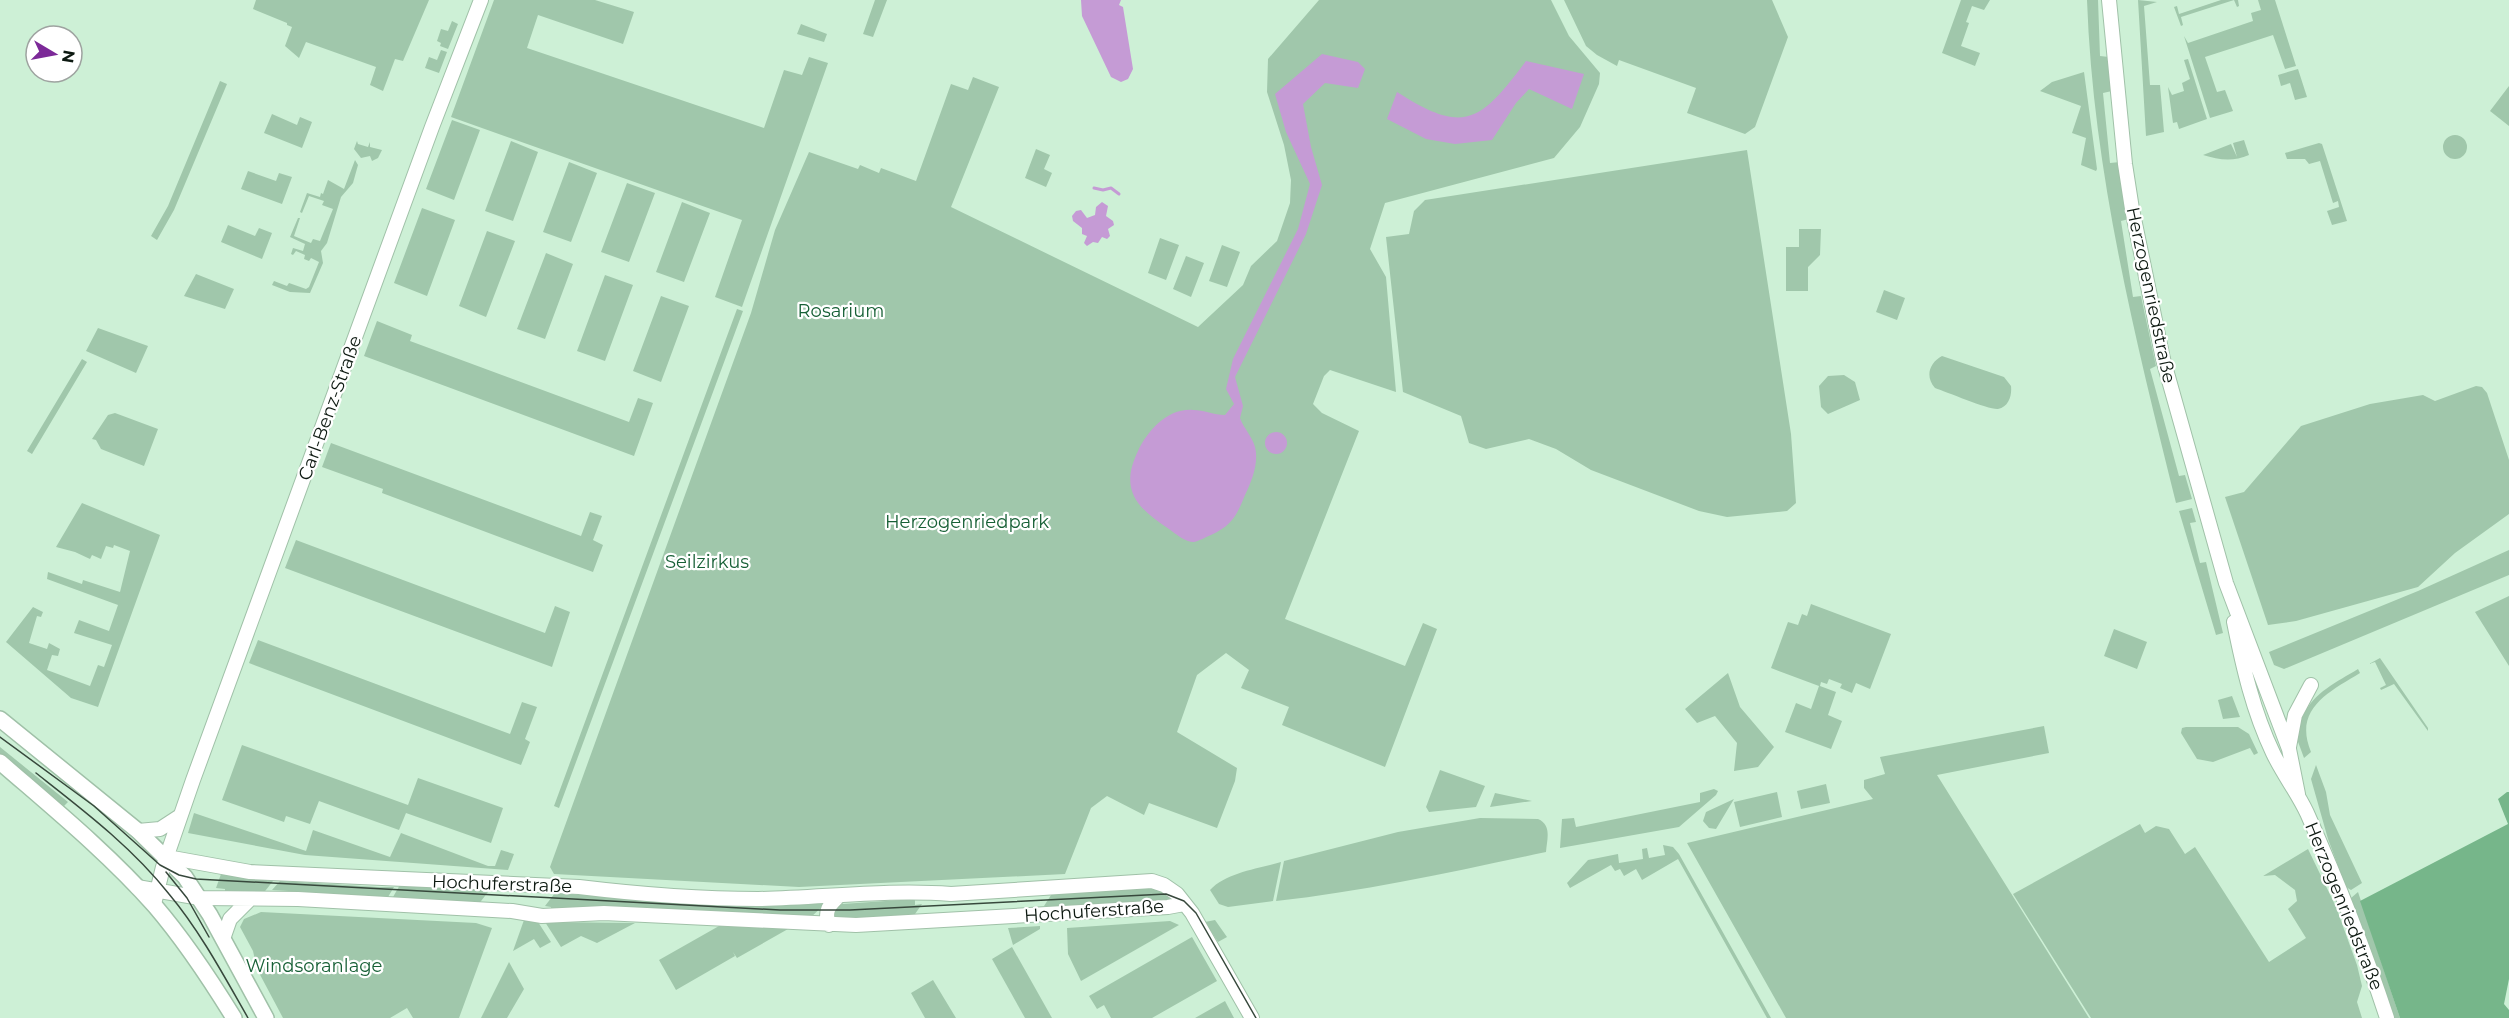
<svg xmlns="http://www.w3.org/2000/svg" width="2509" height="1018" viewBox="0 0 2509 1018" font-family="Montserrat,sans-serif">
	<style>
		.green { fill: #a0c7ab }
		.forest { fill: #76b68a }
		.water { fill: #c59bd5 }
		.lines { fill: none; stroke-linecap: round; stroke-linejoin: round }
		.stream { stroke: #c59bd5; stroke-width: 3 }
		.secondary-casing { stroke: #a0c1a8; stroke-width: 16 }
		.primary-casing { stroke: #a0c1a8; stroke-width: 18 }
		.secondary { stroke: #fff; stroke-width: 14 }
		.primary { stroke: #fff; stroke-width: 15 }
		.tram { stroke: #37483c; stroke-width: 1.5 }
		.labels { text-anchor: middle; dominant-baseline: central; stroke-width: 4.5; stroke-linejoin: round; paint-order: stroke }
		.street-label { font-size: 18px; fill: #0d1911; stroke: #fff }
		.park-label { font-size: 18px; fill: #176036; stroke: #fff }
	</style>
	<rect width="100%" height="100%" fill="#cdf0d6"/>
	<path class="green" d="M256,0H429L403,61L395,59L383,91L370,85L376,67L306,42L299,58L285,46L292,27L287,25V23L253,9Z
		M494,0H595L634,12L623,44L538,15L527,48L764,128L784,70L802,75L809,57L828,63L742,307L715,297L742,220L451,117Z
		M875,0H887L873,37L863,34Z
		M1319,0H1551L1569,36L1600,73L1599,84L1580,127L1554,158L1385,203L1370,249L1386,277L1396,392L1330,370L1324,376L1313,404L1322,413L1359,431L1285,619L1405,666L1423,623L1437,629L1385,767L1282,725L1289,707L1241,688L1249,670L1226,653L1197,675L1177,732L1237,768L1235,781L1217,828L1149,803L1144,815L1107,796L1091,808L1065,874L799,887L554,874L550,867L751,313L775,230L809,152L858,169L860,165L879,173L881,168L916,181L951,84L968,90L973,77L999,87L951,207L1198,327L1243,285L1251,266L1277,241L1290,203L1291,180L1284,145L1267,92L1268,59Z
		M1564,0H1772L1788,37L1755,127L1745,134L1687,113L1696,88L1619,60L1617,66L1597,55L1586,46Z
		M1961,0H1990L1984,10L1972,6L1966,22L1969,23L1961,46L1980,53L1975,66L1942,53Z
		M2087,0H2098L2100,56L2109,57L2112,91L2103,93L2110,163L2120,162L2129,219L2121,221L2133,297L2141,296L2156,366L2150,369L2179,476L2185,475L2192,499L2176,503C2135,338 2093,171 2087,0Z
		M2138,0L2157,2L2144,6L2150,85H2160L2164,132L2146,136Z
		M2221,0H2238L2239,6L2237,7L2234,0L2181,17L2183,25L2181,26L2174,7L2177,6L2179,14Z
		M2258,0H2275L2296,66L2285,69L2273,35L2205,57L2217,92L2225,90L2233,111L2210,118L2184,36L2188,43L2253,21L2251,13L2261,10Z
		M452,21L458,24L448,49L440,46L441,43L437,41L441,29L448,31Z
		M801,24L827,34L824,42L797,34Z
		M441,50L447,52L439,73L425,68L429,57L437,60Z
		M2188,59L2207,119L2179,129L2177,122L2173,123L2168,87L2172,95L2184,91L2182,83L2190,79L2184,60Z
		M2298,69L2307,97L2295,100L2290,83L2281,86L2278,75Z
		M2084,72L2097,169L2096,171L2081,165L2086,138L2072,133L2081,106L2040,91L2052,82Z
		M220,81L227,84L174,210L157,240L151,236L168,206Z
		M2509,86V126L2490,111Z
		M272,114L297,125L300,117L312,122L302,148L264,133Z
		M452,120L480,130L454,200L426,189Z
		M2443 147a12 12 0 1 1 24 0a12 12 0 1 1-24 0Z
		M2244,140L2249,155C2233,162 2219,160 2203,155L2231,144L2237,157L2233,143Z
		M357,141L358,144L368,147L370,142V147L382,150L378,158L372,161L370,156L361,158L354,149Z
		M511,141L538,152L513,221L485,211Z
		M2319,143L2322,144L2347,221L2332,225L2327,211L2339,207L2338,201L2333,203L2320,161L2309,164L2305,159H2287L2285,153Z
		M1036,149L1050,155L1044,169L1052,173L1046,187L1025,178Z
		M1747,150L1791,434L1796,503L1787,511L1727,517L1699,511L1591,470L1556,449L1529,439L1486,449L1469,443L1461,416L1403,392L1386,237L1409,234L1414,211L1425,200Z
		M355,160L358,165L353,183L341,197L327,243L321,251L323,263L310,293L290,292L272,285L274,281L287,286L289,283L306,289L309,287L319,262L311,258L309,261L304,259L305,255L296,251L293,255L291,254L293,248L303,251L305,244L290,237L298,218H300L294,236L311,243L313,239L320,241L333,209L322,205L324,201L309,196L302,213L300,212L307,193L320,197L321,193L323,194L328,180L344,189Z
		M569,162L597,173L571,242L543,232Z
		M248,171L276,181L279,173L292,177L282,204L241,189Z
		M627,183L655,193L629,262L601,252Z
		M682,202L710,213L684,282L656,272Z
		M422,208L455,220L427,296L394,283Z
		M228,225L255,236L259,228L272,233L262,259L221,242Z
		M1799,229H1821L1820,255L1808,267V291H1786V247H1799Z
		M487,231L515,241L486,317L459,306Z
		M1160,238L1179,245L1166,280L1148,273Z
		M1222,245L1240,252L1227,287L1209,281Z
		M546,253L573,264L545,339L517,329Z
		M1186,256L1204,263L1191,297L1173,289Z
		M196,274L234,289L225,309L184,296Z
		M605,275L633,285L605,361L577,351Z
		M1884,290L1905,298L1897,320L1876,312Z
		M661,296L689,306L661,382L633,371Z
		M737,309L743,311L559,808L554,806Z
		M377,321L412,335L410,341L629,422L638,398L653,403L634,456L364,356Z
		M98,328L148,346L136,373L86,351Z
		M1942,356L2004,377L2011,386C2012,395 2009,407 1998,409C1989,410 1947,392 1935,388C1925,377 1929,363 1942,356Z
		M82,359L87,362L32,454L27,451Z
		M1844,375L1855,382L1860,400L1828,414L1821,407L1819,386L1828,376Z
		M2476,386L2482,387L2487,393L2509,460V514L2455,553L2418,587L2296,621L2268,625L2225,497L2244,492L2301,426L2370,404L2423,395L2435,401Z
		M115,413L158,429L144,466L101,449L96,440L92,439L108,415Z
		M331,443L581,536L590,512L602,516L593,540L603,545L593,572L382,493L383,489L322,467Z
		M82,503L160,535L98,707L71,698L6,642L33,607L43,612L41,617L37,616L29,643L47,649L49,643L60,649L58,656L52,655L47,670L90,686L98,665L104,667L112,645L74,633L79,620L109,631L118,605L47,579L48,572L82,584L83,580L120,592L130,551L114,545L113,548L106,546L101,559L92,555L90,559L75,552L56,547Z
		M2192,508L2196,522L2190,523L2200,563L2206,562L2223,633L2216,635L2179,511Z
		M296,540L545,633L555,606L570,612L552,667L285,568Z
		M2509,550V575L2284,669L2274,665L2269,652L2418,591Z
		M2509,596V666L2475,612Z
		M1811,604L1891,634L1870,689L1856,683L1852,693L1840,688L1842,684L1829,679L1827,684L1821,682L1820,686L1836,692L1828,715L1842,721L1831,749L1785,732L1796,703L1811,709L1819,686L1771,668L1788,622L1798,625L1802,614L1807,616Z
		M2114,629L2147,642L2137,669L2104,656Z
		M258,640L510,734L522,702L537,707L525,739L530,742L521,765L249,663Z
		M2380,658L2428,728V731L2394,684L2381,690L2380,688L2386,685L2375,662L2369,664Z
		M2358,669L2360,673C2329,692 2293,709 2311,752L2304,758L2297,739L2299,715L2303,716C2314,692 2337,682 2358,669Z
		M1728,673L1740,707L1774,747L1758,767L1734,771L1737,743L1715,716L1697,723L1685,709Z
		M2232,696L2240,717L2223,719L2218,700Z
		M2044,726L2049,753L1937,775L2089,1018H1786L1687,843L1873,799L1864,788V780L1885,774L1880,757Z
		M2186,727H2238L2249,734L2258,753L2254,755L2250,748L2213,762L2197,759L2181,733L2182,728Z
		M242,745L408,805L418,778L503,808L491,843L406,813L399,830L319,801L310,824L286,816L284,822L222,800Z
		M0,747L68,802L64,806L0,754Z
		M2316,765L2326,792L2330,815L2362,883L2351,890L2346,887L2328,839L2311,779Z
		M1440,770L1485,786L1476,807L1429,812L1426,807Z
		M1826,784L1830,803L1801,809L1797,791Z
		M1714,789L1718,791L1716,795L1679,827L1560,848L1562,819L1574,818L1576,827L1700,802V793Z
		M1777,792L1782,817L1740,827L1734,802Z
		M1495,793L1532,801L1490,807Z
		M1734,799L1716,829L1709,828L1703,821L1706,812Z
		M194,813L306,851L313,830L390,857L401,833L488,866H495L501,850L514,854L508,870L305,855L188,833Z
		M1480,818L1538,819C1552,825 1547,839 1546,852C1456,871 1367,891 1276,901L1284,861L1398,832Z
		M2140,824L2145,833L2156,826L2169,829L2185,854L2195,847L2269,962L2306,938L2288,909L2297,901L2295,890L2275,875L2263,876L2308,849L2336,907L2357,965L2362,986L2357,1002L2362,1018H2091L2013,894Z
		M1663,845L1673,847L1679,854L1771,1018H1767L1678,859L1642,880L1636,869L1624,876L1620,869L1615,871L1611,865L1570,888L1567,883L1588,860L1618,854L1619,863L1643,859L1642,849L1647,848L1649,858L1665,855Z
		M1281,862L1273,901L1228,907L1219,904L1210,890C1227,872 1258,869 1281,862Z
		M221,874L245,878L265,876L266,880L273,881L262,895L225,893V889L216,888Z
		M280,881L378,887H394L388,897L272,890Z
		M401,883L483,887V892H488L478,905L404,901V898L393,897Z
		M1160,887L1170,899L1050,911V906H1044L1053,892Z
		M2358,892L2400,1018H2393L2351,898Z
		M555,893L581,895L826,903L810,918L551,911V907L545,906Z
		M915,899V905L922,904L915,914V918L830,920L836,907L842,904Z
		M261,912L476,923L492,928L459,1018H413L407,1008L390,1018H283L257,969L253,951L240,927L244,919Z
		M524,920L538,922L551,942L540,948L534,939L513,951Z
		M1215,920L1227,937L1218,942L1205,922Z
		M1170,921L1179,925L1081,981L1068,954L1067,928Z
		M545,922L635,923L597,943L581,936L561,947Z
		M719,926L788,929L737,958L733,952L735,956L676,990L659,960Z
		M1040,926V929L1013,945L1008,928Z
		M1192,937L1217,981L1152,1018H1111L1104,1005L1097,1009L1089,996Z
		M1012,947L1052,1018H1025L992,959Z
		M509,962L524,989L507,1018H481Z
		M933,980L956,1018H925L911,993Z
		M1225,1001L1234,1018H1195Z"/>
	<path class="forest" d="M2507,792H2509V979L2504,1004L2509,1010V1018H2400L2360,901L2508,824L2498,799Z"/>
	<path class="water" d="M1081,0H1121L1119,5L1123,7L1133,69L1128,79L1121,82L1111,77L1082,16Z
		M1322,54L1358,62L1365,69L1358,88L1325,83L1303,104L1311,147L1322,185L1306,234L1235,377L1243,406L1240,418C1244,429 1252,436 1255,447C1259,462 1252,481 1245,495C1236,517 1232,525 1211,535C1206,537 1199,541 1194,542C1185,542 1176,534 1169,529C1137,508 1119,490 1138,451C1148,430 1168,408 1193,410C1204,410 1214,415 1225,415L1234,404L1226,389L1233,359L1298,229L1310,184L1286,132L1275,94Z
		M1526,61L1584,74L1572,109L1529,89L1516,103L1492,140L1455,144L1426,139L1387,119L1397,92C1465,136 1481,121 1526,61Z
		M1102,202L1108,206L1106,216L1113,221L1114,225L1108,229L1110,236L1107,239L1102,237L1098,243L1093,242L1087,246L1084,243L1087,236L1082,234V228L1073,221L1072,216L1076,211L1081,210L1087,218L1095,215L1096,207Z
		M1265 443a11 11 0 1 1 22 0a11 11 0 1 1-22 0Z"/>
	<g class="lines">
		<path class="stream" d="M1094,188L1103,190L1111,188L1119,194"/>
		<defs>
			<path id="secondary" d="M2109,0L2125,164L2132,209L2163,359L2226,583L2289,749L2298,794
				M2234,622C2243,667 2253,711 2273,753C2283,774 2297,792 2307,813C2337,880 2364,948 2387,1018
				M2289,747L2295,715L2311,685
				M138,831L160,829L180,816
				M167,857L250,872L579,887C637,894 698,899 758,899C822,898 887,889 951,894L1152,881L1164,885L1177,894L1192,913L1252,1018
				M137,887L200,898L298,899L512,911L542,916L604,913L856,925L1168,907L1184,904
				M155,900L163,867L193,780L432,127L481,0
				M829,925C824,911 829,905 839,896
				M223,939L230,919L250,899"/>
			<path id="primary" d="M0,719L138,831L185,877L210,915L266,1018
				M0,762C53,808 108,853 155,906C185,941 210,979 234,1018"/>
		</defs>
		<use href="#secondary" class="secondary-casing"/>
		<use href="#primary" class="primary-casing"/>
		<use href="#secondary" class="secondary"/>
		<use href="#primary" class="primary"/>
		<path class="tram" d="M0,737L94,806L160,865L179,875L196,879L780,910H850L1166,894L1184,901L1196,913L1256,1018
			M36,773C83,810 132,847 169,894C200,931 224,976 248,1018
			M166,872L187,898L209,937"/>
	</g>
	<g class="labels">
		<g class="street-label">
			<text transform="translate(2151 295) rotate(78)">Herzogenriedstraße</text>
			<text transform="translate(330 408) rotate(-70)">Carl-Benz-Straße</text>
			<text transform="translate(502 884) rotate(2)">Hochuferstraße</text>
			<text transform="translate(2344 906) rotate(68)">Herzogenriedstraße</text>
			<text transform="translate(1094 911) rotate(-4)">Hochuferstraße</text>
		</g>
		<g class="park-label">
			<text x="841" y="311">Rosarium</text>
			<text x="967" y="522">Herzogenriedpark</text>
			<text x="707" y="562">Seilzirkus</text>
			<text x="314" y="966">Windsoranlage</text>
		</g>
	</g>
	<g transform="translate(54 54) rotate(100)"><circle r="28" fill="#ffffff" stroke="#9ea3a0" stroke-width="1.5"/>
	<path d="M0-4.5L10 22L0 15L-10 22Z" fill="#7c2998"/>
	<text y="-9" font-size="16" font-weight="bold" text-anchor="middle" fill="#0d1911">N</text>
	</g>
</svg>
